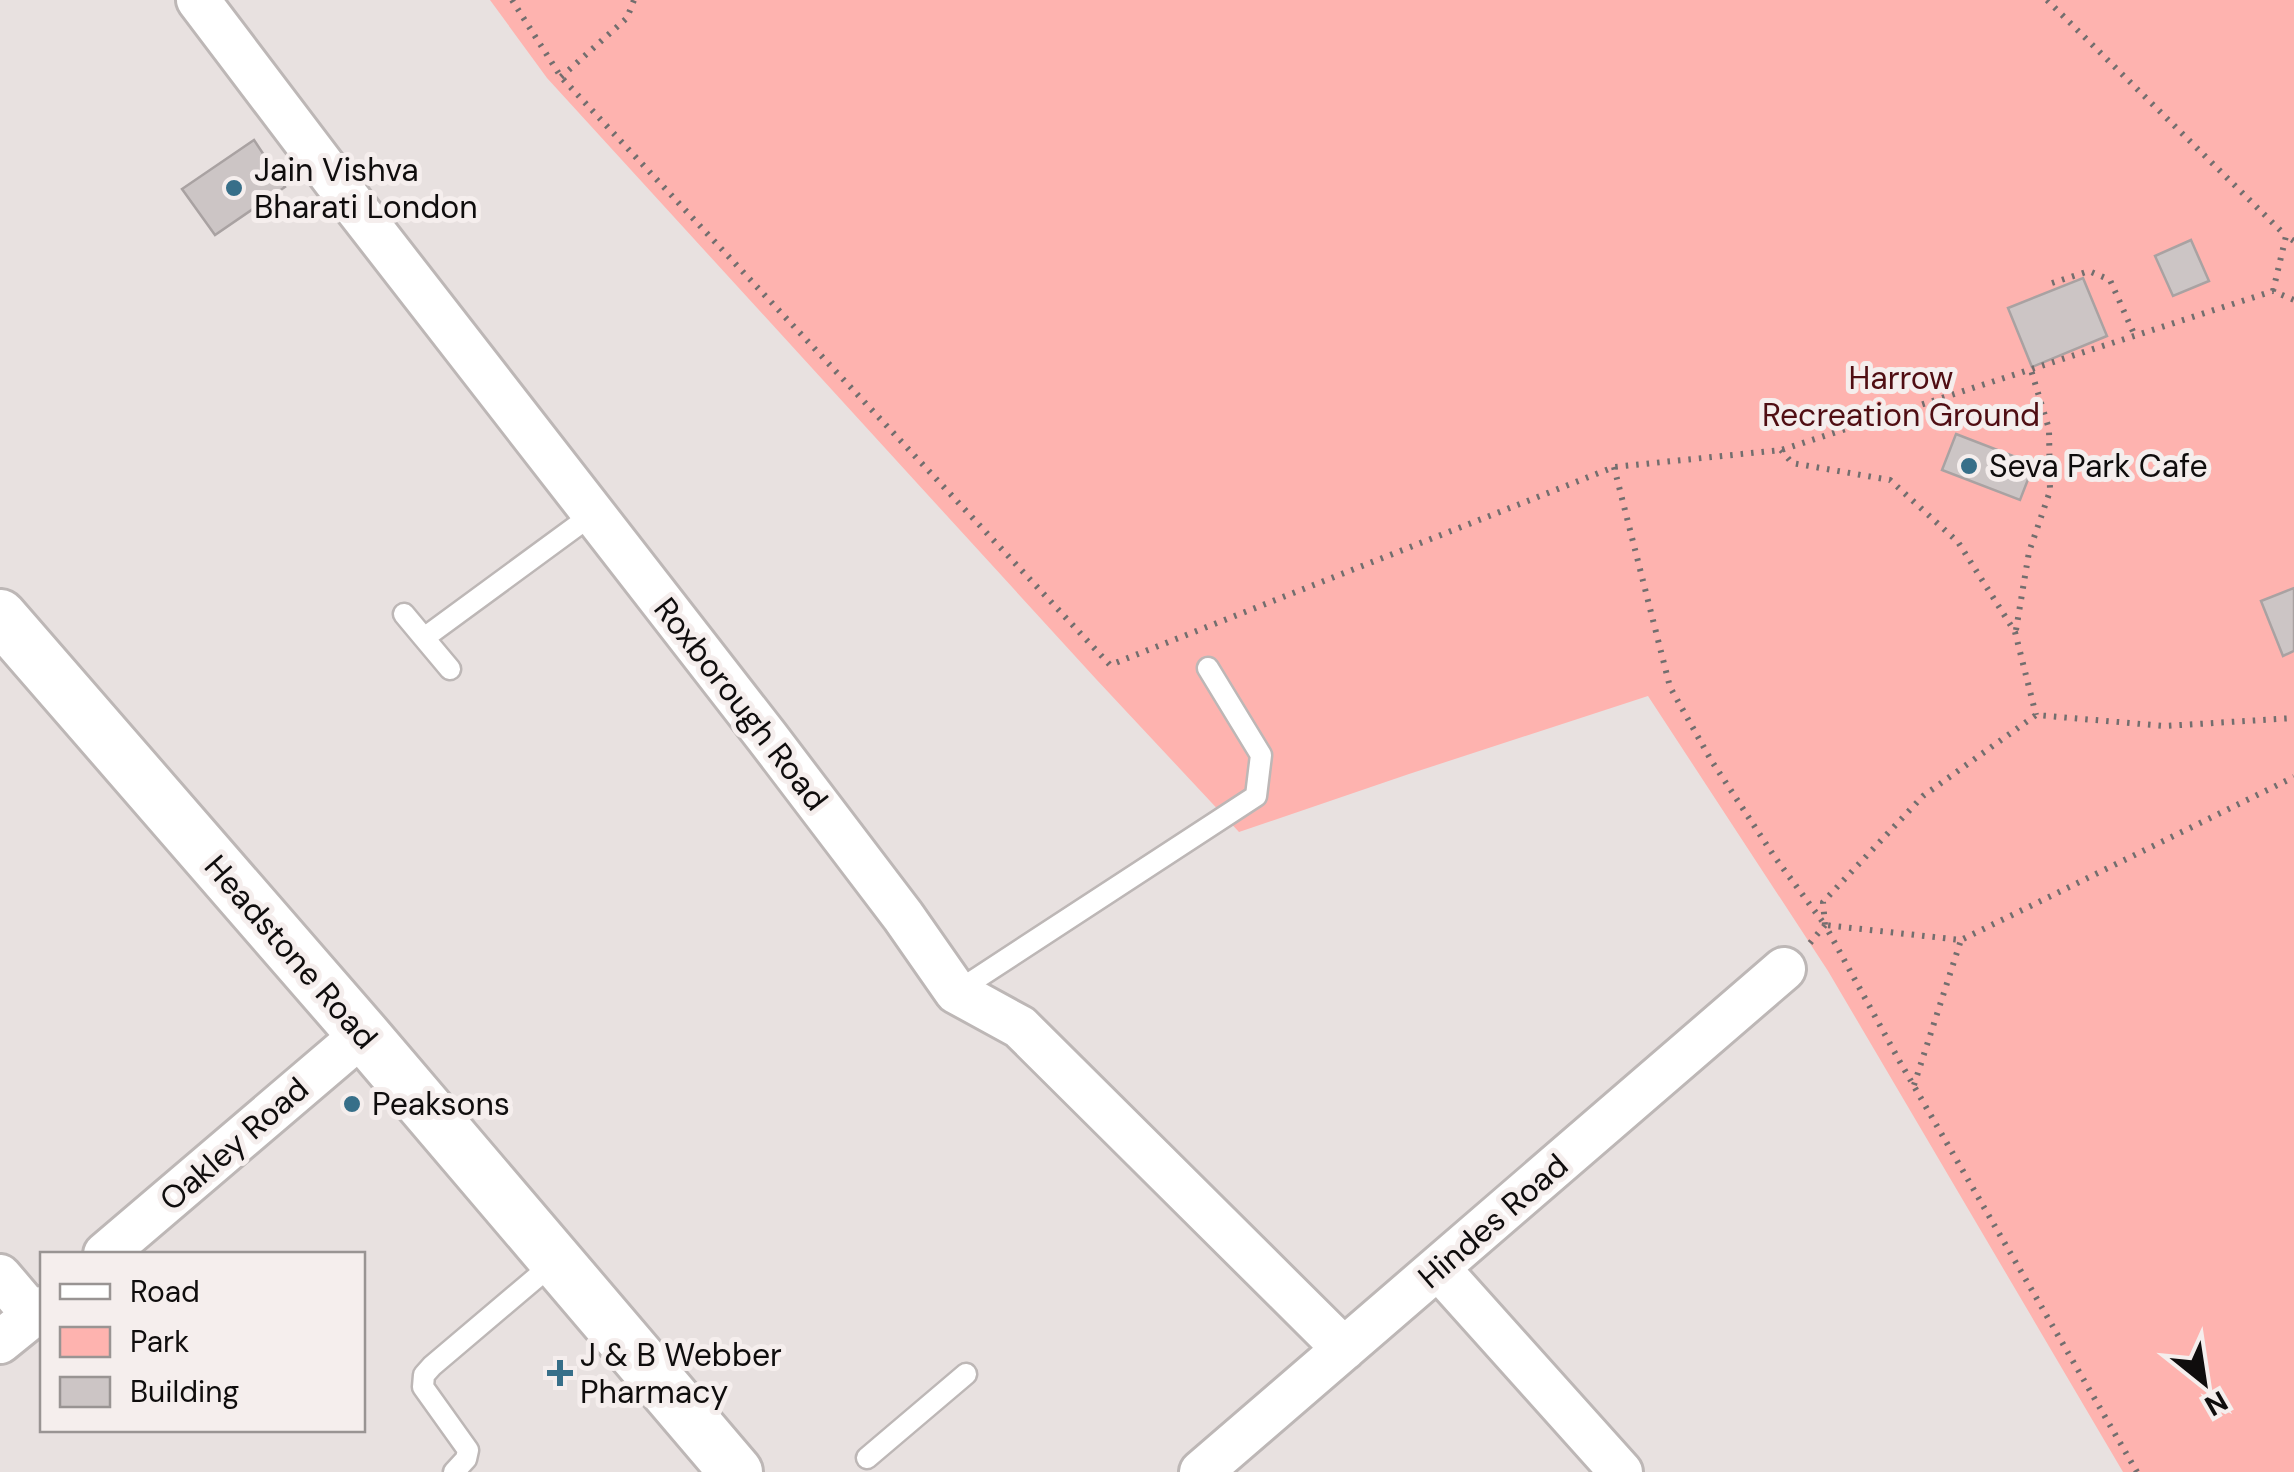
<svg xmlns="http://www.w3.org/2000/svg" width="2294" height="1472" viewBox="0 0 2294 1472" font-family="'DM Sans',sans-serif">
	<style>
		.green { fill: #feb3af }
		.building { fill: #ccc5c5; stroke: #a9a2a2; stroke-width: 2.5 }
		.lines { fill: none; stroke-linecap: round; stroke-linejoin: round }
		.service-casing { stroke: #bdb7b6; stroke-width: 25 }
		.minor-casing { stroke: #bdb7b6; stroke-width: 48 }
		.tertiary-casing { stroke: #bdb7b6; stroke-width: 58 }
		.path { stroke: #736e6e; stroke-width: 6; stroke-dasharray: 2.5 8; stroke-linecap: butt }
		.service { stroke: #fff; stroke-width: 20 }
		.minor { stroke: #fff; stroke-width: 42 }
		.tertiary { stroke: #fff; stroke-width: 52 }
		.poi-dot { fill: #376f89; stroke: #f5eeed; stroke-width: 4 }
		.labels { text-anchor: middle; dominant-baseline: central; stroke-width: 10; stroke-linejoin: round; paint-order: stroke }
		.poi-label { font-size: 32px; fill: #0f0d0d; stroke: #f5eeed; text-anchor: start }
		.park-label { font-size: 32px; fill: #500e13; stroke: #f5eeed }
		.street-label { font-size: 32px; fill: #0f0d0d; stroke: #f5eeed }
	</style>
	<rect width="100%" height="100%" fill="#e8e1e0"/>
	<path class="green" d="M490,0H2294V1472H2123L1828,971L1648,696L1409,774L1239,832L1096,679L547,78Z"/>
	<path class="building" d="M254,140L285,187L215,235L182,189Z
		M2191,240L2209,281L2173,296L2155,256Z
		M2083,278L2107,336L2032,367L2008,308Z
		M1956,434L2034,464L2020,500L1942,470Z
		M2294,588V651L2283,656L2261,601Z"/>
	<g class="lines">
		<defs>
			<path id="service" d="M404,614L424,638
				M450,669L424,638L593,514
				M956,992L1256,796L1261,755L1208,668
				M867,1458L966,1374
				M454,1472L466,1459L468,1450L423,1387L424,1375L432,1366L556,1261"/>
			<path id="minor" d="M198,0L335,181L767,737L903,916L956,992L1020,1027L1344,1349
				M105,1254L363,1034
				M1438,1268L1621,1472
				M0,1276L34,1316
				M0,1342L42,1308
				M1201,1472L1784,969"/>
			<path id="tertiary" d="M0,616L363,1034L736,1472"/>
		</defs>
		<use href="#service" class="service-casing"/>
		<use href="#minor" class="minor-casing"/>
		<use href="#tertiary" class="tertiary-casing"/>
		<path class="path" d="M512,0L561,77L1110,665L1614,467L1781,450L2273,291L2294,300
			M2047,0L2286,236
			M561,77L627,18L634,0
			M2052,283L2089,271L2110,280L2135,336
			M2273,291L2286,236L2294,241
			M1781,450L1792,463L1890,480L1958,542L2015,632L2036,715
			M1614,467L1670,687L1711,760L1774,856L1825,925L1961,940L2294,777
			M2016,630L2029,552L2050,491L2049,429L2031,370
			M1810,943L1825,925
			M1914,1085L1961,940
			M2137,1472L1900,1062L1825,925L1823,902L1923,796L2036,715L2165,726L2294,718"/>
		<use href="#service" class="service"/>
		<use href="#minor" class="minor"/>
		<use href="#tertiary" class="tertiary"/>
	</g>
	<g class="poi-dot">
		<circle cx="234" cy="188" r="10"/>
		<circle cx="1969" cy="466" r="10"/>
		<circle cx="352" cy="1104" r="10"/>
		<path d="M555 1358h10v10h10v10h-10v10h-10v-10h-10v-10h10z"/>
	</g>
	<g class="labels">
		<g class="poi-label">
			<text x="254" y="170">Jain Vishva<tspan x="254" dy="37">Bharati London</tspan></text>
			<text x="1989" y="466">Seva Park Cafe</text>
			<text x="372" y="1104">Peaksons</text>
			<text x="580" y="1355">J &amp; B Webber<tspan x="580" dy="37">Pharmacy</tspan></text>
		</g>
		<g class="park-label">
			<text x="1901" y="378">Harrow<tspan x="1901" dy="37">Recreation Ground</tspan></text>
		</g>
		<g class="street-label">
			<text transform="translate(741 704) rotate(52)">Roxborough Road</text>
			<text transform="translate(291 952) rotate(49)">Headstone Road</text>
			<text transform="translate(234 1144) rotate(-41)">Oakley Road</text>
			<text transform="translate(1493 1221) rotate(-41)">Hindes Road</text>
		</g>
	</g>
	<rect x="40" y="1252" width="325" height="180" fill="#f5eeed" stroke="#999493" stroke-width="2.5"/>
	<rect x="60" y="1284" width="50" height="15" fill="#ffffff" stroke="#999493" stroke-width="2.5"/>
	<text x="130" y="1302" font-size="30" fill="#0f0d0d">Road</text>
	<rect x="60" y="1327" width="50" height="30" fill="#feb3af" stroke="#999493" stroke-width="2.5"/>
	<text x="130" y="1352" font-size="30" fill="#0f0d0d">Park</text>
	<rect x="60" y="1377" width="50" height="30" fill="#ccc5c5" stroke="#999493" stroke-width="2.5"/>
	<text x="130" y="1402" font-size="30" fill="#0f0d0d">Building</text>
	<g transform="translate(2204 1382) rotate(150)" stroke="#f5eeed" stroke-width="8" paint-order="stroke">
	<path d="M0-8L18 38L0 25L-18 38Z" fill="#0f0d0d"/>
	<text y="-15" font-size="28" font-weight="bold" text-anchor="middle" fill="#0f0d0d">N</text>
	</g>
</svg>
